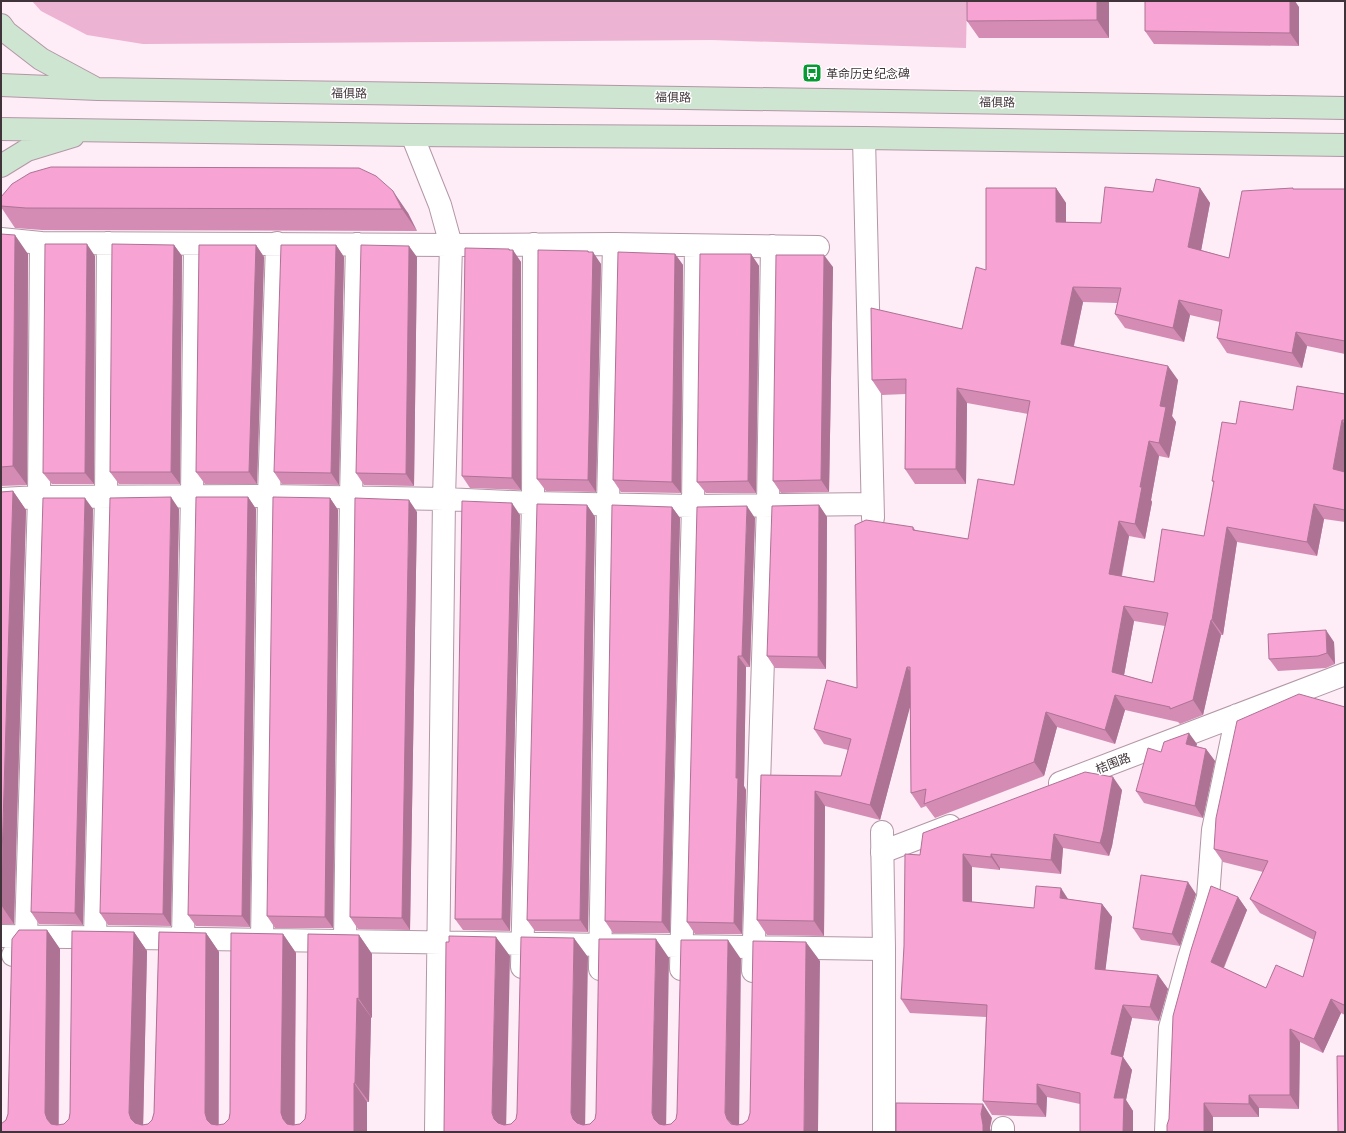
<svg xmlns="http://www.w3.org/2000/svg" width="1346" height="1133" viewBox="0 0 1346 1133" font-family="Cabin,'Noto Sans SC',sans-serif">
	<style>
		.green { fill: #ecb3d3 }
		.lines { fill: none; stroke-linecap: round; stroke-linejoin: round }
		.minor-casing { stroke: #b297a6; stroke-width: 24 }
		.tertiary-casing { stroke: #b297a6; stroke-width: 24 }
		.secondary-casing { stroke: #b297a6; stroke-width: 24 }
		.minor { stroke: #fff; stroke-width: 22 }
		.tertiary { stroke: #fff; stroke-width: 22 }
		.secondary { stroke: #cee5d1; stroke-width: 22 }
		.wall { fill: #d48cb5; fill-rule: evenodd }
		.shaded-wall { fill: #ad7294 }
		.building { fill: #f7a3d3; stroke: #ad7294; fill-rule: evenodd }
		.labels { text-anchor: middle; dominant-baseline: central; stroke-width: 3; stroke-linejoin: round; paint-order: stroke }
		.poi-label { font-size: 12px; fill: #40343a; stroke: #fff; text-anchor: start }
		.street-label { font-size: 12px; fill: #40343a; stroke: #fff }
	</style>
	<rect width="100%" height="100%" fill="#feecf6"/>
	<path class="green" d="M32,1H967L966,48L712,40L143,44L87,35L41,11Z"/>
	<g class="lines">
		<defs>
			<path id="minor" d="M412,135L440,205L451,245L444,499L436,1132
				M864,138L873,518
				M1,239L41,243
				M1,499L39,497L269,496L444,499L533,503L693,506L872,504
				M1060,783L1345,674
				M882,852L950,826
				M1,936L884,949
				M95,937L106,497L108,243
				M183,938L192,496L195,244
				M262,940L269,496L277,243
				M345,941L351,497L357,244
				M13,955L26,936L39,497L41,243L451,245L614,244L818,247
				M522,967L533,503L534,244
				M600,969L608,504L614,244
				M681,969L693,506L696,246
				M753,971L768,504L772,246
				M1003,1128V1132
				M1166,1132L1170,1028L1189,958L1208,897L1213,830L1237,715"/>
			<path id="tertiary" d="M882,832L884,949V1132"/>
			<path id="secondary" d="M1,25L6,32L41,59L93,87
				M1,85L98,89L1345,108
				M1,129L412,135L864,138L1345,145
				M1,166L27,150L73,136"/>
		</defs>
		<use href="#minor" class="minor-casing"/>
		<use href="#tertiary" class="tertiary-casing"/>
		<use href="#secondary" class="secondary-casing"/>
		<use href="#minor" class="minor"/>
		<use href="#tertiary" class="tertiary"/>
		<use href="#secondary" class="secondary"/>
	</g>
	<path class="wall" d="M967,1H1109V38H979L967,21Z
		M1299,7V46L1154,44L1145,31Z
		M359,168L408,213L417,231L42,230L15,228L1,207V197Z
		M1056,188L1066,203V222L1101,223L1153,192L1200,188L1210,203L1201,250L1229,258L1294,189H1345V354L1307,346L1302,368L1227,353L1217,338L1220,322L1190,315L1184,342L1125,328L1115,314L1117,303L1083,302L1074,346L1178,380L1172,416L1176,422L1169,458L1159,456L1151,500L1152,502L1145,539L1129,536L1122,576L1154,582L1204,536L1214,483L1212,481L1236,424L1293,410L1345,394V522L1324,519L1317,556L1237,542L1223,635H1221L1203,715L1180,724L1178,722L1125,710L1115,744L1057,727L1044,776L935,818L926,806L921,808L911,793L910,705L880,820L825,806L824,936L767,935L757,920L761,775L841,776L848,750L824,744L814,729L857,688L913,527L916,531L968,539L1014,485L1028,414L967,403L966,484H915L905,469L906,394L882,395L872,380L962,329L986,270ZM1134,621L1165,626L1152,683L1124,675Z
		M1,234L28,254L27,485L1,486Z
		M174,245L182,256L180,484H119L110,472Z
		M256,245L264,257L257,484H205L196,472Z
		M336,245L344,257L339,485L282,484L274,472Z
		M510,250L521,262V490L470,488L462,476Z
		M589,252L601,264L596,492L546,491L537,479Z
		M675,254L683,265L681,493L621,492L613,480Z
		M751,254L759,266L756,493H706L697,482Z
		M95,256L94,484H52L43,473Z
		M417,257L414,486L364,485L356,473Z
		M833,267L829,492L781,493L773,481Z
		M13,491L26,510L14,924H1V492Z
		M248,497L256,509L250,927L196,926L188,915Z
		M330,498L338,510L333,928H275L267,916Z
		M587,505L595,517L588,932L535,931L527,920Z
		M819,505L827,517L826,669L775,668L767,656Z
		M672,507L680,518L670,933H613L605,921Z
		M93,509L83,925L39,924L31,912Z
		M179,509L171,926L108,925L100,913Z
		M417,512L410,930L358,929L350,917Z
		M520,515L510,931L463,930L455,919Z
		M755,518L750,667H746L744,786L746,790L742,934H695L687,922Z
		M1334,642L1335,664L1326,668L1278,671L1269,659Z
		M1345,707V1015L1341,1013L1323,1053L1300,1042L1299,1109L1259,1108V1117H1213L1167,1132L1238,897L1247,910L1224,968L1266,988L1303,977L1314,940L1260,913L1250,899L1263,872L1223,862L1214,849Z
		M1197,744L1196,746L1206,749L1215,761L1203,818L1144,803L1136,791L1161,752Z
		M1122,790L1112,846L1109,856L1063,848L1061,874L1000,868V870L972,867V902L1034,908L1068,899L1102,904L1112,917L1105,970L1158,975L1168,989L1159,1021L1132,1018L1123,1057L1132,1070L1126,1100L1133,1111V1132H1080V1104L1047,1097L1046,1117L992,1115L983,1101L986,1017L910,1013L901,999L920,855Z
		M1196,894L1180,946L1141,940L1133,928Z
		M19,930H47L60,949L59,1125L64,1124L69,1119L70,1113L72,931L134,932L147,951L143,1125L148,1124L152,1120L154,1113L159,932L206,933L219,952V1125L224,1124L229,1119L230,1113L231,933L283,934L296,953L295,1125L300,1124L305,1119L306,1113L308,934L359,935L372,954V1018L371,1017L369,1102H367V1132H378H1V1124L6,1120L8,1114L12,939Z"/>
	<path class="shaded-wall" d="M1097,1H1109V38L1097,20Z
		M1290,1H1295L1299,7V46L1290,33Z
		M1056,188L1066,203V237L1056,222Z
		M1200,188L1210,203L1199,262L1188,247Z
		M393,191L408,213L417,231L402,209Z
		M15,235L28,254L27,485L13,466Z
		M87,244L95,256L94,484L85,473Z
		M174,245L182,256L180,484L171,472Z
		M256,245L264,257L257,484L249,472Z
		M336,245L344,257L339,485L331,473Z
		M409,246L417,257L414,486L406,474Z
		M509,249L513,254V250L521,262V490L512,478Z
		M588,251L593,258V252L601,264L596,492L588,480Z
		M675,254L683,265L681,493L672,482Z
		M751,254L759,266L756,493L748,481Z
		M824,255L833,267L829,492L821,480Z
		M1073,287L1083,302L1071,358L1061,344Z
		M1179,300L1190,315L1184,342L1173,328Z
		M1296,332L1307,346L1302,368L1292,353Z
		M1168,366L1178,380L1172,416L1176,422L1169,458L1159,443L1160,406Z
		M957,388L967,403L966,484L956,469Z
		M1342,420L1345,425V475L1333,469Z
		M1149,441L1159,456L1151,500L1152,502L1145,539L1135,524L1140,487Z
		M13,491L26,510L14,924L1,905Z
		M171,497L179,509L171,926L163,914Z
		M248,497L256,509L250,927L242,916Z
		M85,498L93,509L83,925L75,913Z
		M330,498L338,510L333,928L325,917Z
		M409,500L417,512L410,930L402,918Z
		M512,503L520,515L510,931L502,919Z
		M1314,504L1324,519L1317,556L1307,542Z
		M587,505L595,517L588,932L580,920Z
		M819,505L827,517L826,669L818,657Z
		M747,506L755,518L750,667L742,656Z
		M672,507L680,518L670,933L662,922Z
		M1119,521L1129,536L1119,588L1109,574Z
		M1227,527L1237,542L1223,635L1212,620Z
		M1124,606L1134,621L1122,686L1112,672Z
		M1211,620L1221,635L1203,715L1193,700Z
		M1326,630L1334,642L1335,664L1327,653Z
		M738,656L746,667L744,786L746,790L742,934L734,923Z
		M907,667L917,681L880,820L870,805Z
		M1115,695L1125,710L1115,744L1105,730Z
		M1046,712L1057,727L1044,776L1034,762Z
		M1189,733L1197,744L1194,755L1186,744Z
		M1206,749L1215,761L1203,818L1195,806Z
		M1113,777L1122,790L1112,846L1109,856L1100,843Z
		M815,791L825,806L824,936L814,921Z
		M1054,834L1063,848L1061,874L1051,860Z
		M963,854L972,867V915L963,901Z
		M991,854L1000,868V870L991,857Z
		M1188,882L1196,894L1180,946L1172,934Z
		M1061,888L1070,902L1060,898Z
		M1238,897L1247,910L1220,976L1211,962Z
		M1102,904L1112,917L1104,982L1095,969Z
		M47,930L60,949L58,1132L47,1119L45,1113Z
		M134,932L147,951L143,1132L131,1119L129,1113Z
		M206,933L219,952L218,1132L207,1120L205,1113Z
		M283,934L296,953L294,1132L283,1119L281,1113Z
		M359,935L372,954V1018L359,999Z
		M496,937L510,956L506,1132L494,1119L492,1113Z
		M574,938L588,957L585,1132L573,1119L571,1113Z
		M656,939L669,958L666,1132L654,1119L652,1113Z
		M728,940L741,959L739,1132L727,1119L725,1113Z
		M806,942L820,961L818,1132H804Z
		M1158,975L1168,989L1159,1021L1150,1007Z
		M357,998L371,1017L369,1102L355,1083Z
		M1331,999L1341,1013L1323,1053L1314,1039Z
		M1123,1005L1132,1018L1123,1057L1132,1070L1126,1100L1133,1111V1132H1123L1114,1098L1111,1054Z
		M1290,1029L1300,1042L1299,1109L1290,1095Z
		M354,1083L367,1102V1132H354Z
		M1037,1084L1047,1097L1046,1117L1037,1104Z
		M1249,1095L1259,1108V1117L1249,1104Z
		M1204,1103L1213,1117V1132H1204Z
		M983,1104L992,1118L990,1128L991,1132H983L981,1114Z"/>
	<path class="building" d="M967,1H1097V20L967,21Z
		M1145,1H1290V33L1145,31Z
		M51,167L359,168L376,176L393,191L402,209L26,208L1,206V197L12,184L30,173Z
		M1156,179L1200,188L1188,247L1229,258L1242,191L1293,188V189H1345V341L1296,332L1292,353L1217,338L1222,310L1179,300L1173,328L1115,314L1121,288L1073,287L1061,344L1168,366L1160,406L1166,407L1159,443L1149,441L1140,487H1142L1135,524L1119,521L1109,574L1154,582L1162,529L1204,536L1214,481H1212L1222,422L1236,424L1240,401L1293,410L1297,386L1345,394V420H1342L1333,469L1345,472V510L1314,504L1307,542L1227,527L1212,620H1211L1193,700L1170,709V707L1115,695L1105,730L1046,712L1034,762L924,804L926,789L911,793L910,667H907L870,805L815,791L814,921L757,920L761,775L841,776L851,739L814,729L827,680L857,688L855,525L866,520L913,527V530L968,539L978,479L1014,485L1030,401L957,388L956,469H905L906,379L872,380L871,308L962,329L976,267L986,270V188H1056V222L1101,223L1105,187L1153,192ZM1124,606L1168,613L1152,683L1112,672Z
		M1,234L15,235L13,466L1,467Z
		M45,244H87L85,473H43Z
		M112,244L174,245L171,472H110Z
		M199,245H256L249,472H196Z
		M281,245H336L331,473L274,472Z
		M361,245L409,246L406,474L356,473Z
		M465,248L509,249V250H513L512,478L462,476Z
		M538,250L588,251V252H593L588,480L537,479Z
		M618,252L675,254L672,482L613,480Z
		M700,254H751L748,481L697,482Z
		M776,255H824L821,480L773,481Z
		M13,491L1,890V492Z
		M171,497L163,914L100,913L110,498Z
		M196,497H248L242,916L188,915Z
		M273,497L330,498L325,917L267,916Z
		M43,498H85L75,913L31,912Z
		M355,498L409,500L402,918L350,917Z
		M462,501L512,503L502,919H455Z
		M537,504L587,505L580,920H527Z
		M612,505L672,507L662,922L605,921Z
		M819,505L818,657L767,656L772,506Z
		M747,506L742,656H738L736,778H738L734,923L687,922L697,507Z
		M1326,630L1327,653L1318,656L1269,659L1268,634Z
		M1299,694L1345,707V1002L1344,1005L1331,999L1314,1039L1290,1029V1095H1249V1104L1204,1103V1132H1167V1125L1169,1119L1173,1016L1191,950L1211,886L1238,897L1211,962L1266,988L1276,965L1303,977L1316,932L1250,899L1268,861L1214,849L1216,818L1237,721Z
		M1189,733L1186,744L1206,749L1195,806L1136,791L1148,748L1161,752L1164,742Z
		M1085,772L1113,777L1103,832L1100,843L1054,834L1051,860L991,854V857L963,854V901L1034,908L1036,886L1061,888L1060,898L1102,904L1095,969L1158,975L1150,1007L1123,1005L1111,1054L1123,1057L1114,1098H1124L1123,1132H1080V1093L1037,1084V1104L983,1101L987,1005L901,999L904,946L905,854L920,855L923,833Z
		M1141,875L1188,882L1172,934L1133,928Z
		M19,930H47L45,1113L47,1119L51,1124L57,1125L64,1124L69,1119L70,1113L72,931L134,932L129,1113L131,1119L135,1123L142,1125L148,1124L152,1120L154,1113L159,932L206,933L205,1113L207,1120L211,1124L217,1125L224,1124L229,1119L230,1113L231,933L283,934L281,1113L283,1119L287,1124L293,1125L300,1124L305,1119L306,1113L308,934L359,935V999L357,998L355,1083H354V1132H378H1V1124L6,1120L8,1114L12,939Z
		M449,936L496,937L492,1113L494,1119L498,1123L504,1125L511,1124L516,1119L517,1113L521,937L574,938L571,1113L573,1119L577,1123L583,1125L590,1124L595,1119L596,1113L599,939H656L652,1113L654,1119L659,1124L664,1125L671,1124L676,1119L677,1113L681,940H728L725,1113L727,1119L731,1124L737,1125L743,1124L748,1120L750,1113L753,941L806,942L804,1132H444L446,942H449Z
		M1337,1056H1345V1132H1338Z
		M896,1103L983,1104L981,1114L983,1125V1132H896Z"/>
	<defs>
		<symbol id="bus-square" viewBox="-11 -11 22 22"><rect x="-9" y="-9" width="18" height="18" rx="4" fill="#069a33" stroke="#fff"/><path d="M-5-6H5V4H4V6H2V4H-2V6H-4V4H-5ZM-3.5-4V0h7V-4ZM-3.5 1.2v1.5H-2V1.2ZM2 1.2v1.5H3.5V1.2Z" fill="#fff"/></symbol>
	</defs>
	<g fill-rule="evenodd">
		<use href="#bus-square" x="801" y="62" width="22" height="22"/>
	</g>
	<g class="labels">
		<g class="poi-label">
			<text x="826" y="73">革命历史纪念碑</text>
		</g>
		<g class="street-label">
			<text transform="translate(349 93) rotate(1)">福俱路</text>
			<text transform="translate(673 97) rotate(1)">福俱路</text>
			<text transform="translate(997 102) rotate(1)">福俱路</text>
			<text transform="translate(1113 763) rotate(-21)">桔围路</text>
		</g>
	</g>
	<rect width="1346" height="1133" fill="none" stroke="#40343a" stroke-width="4"/>
</svg>
